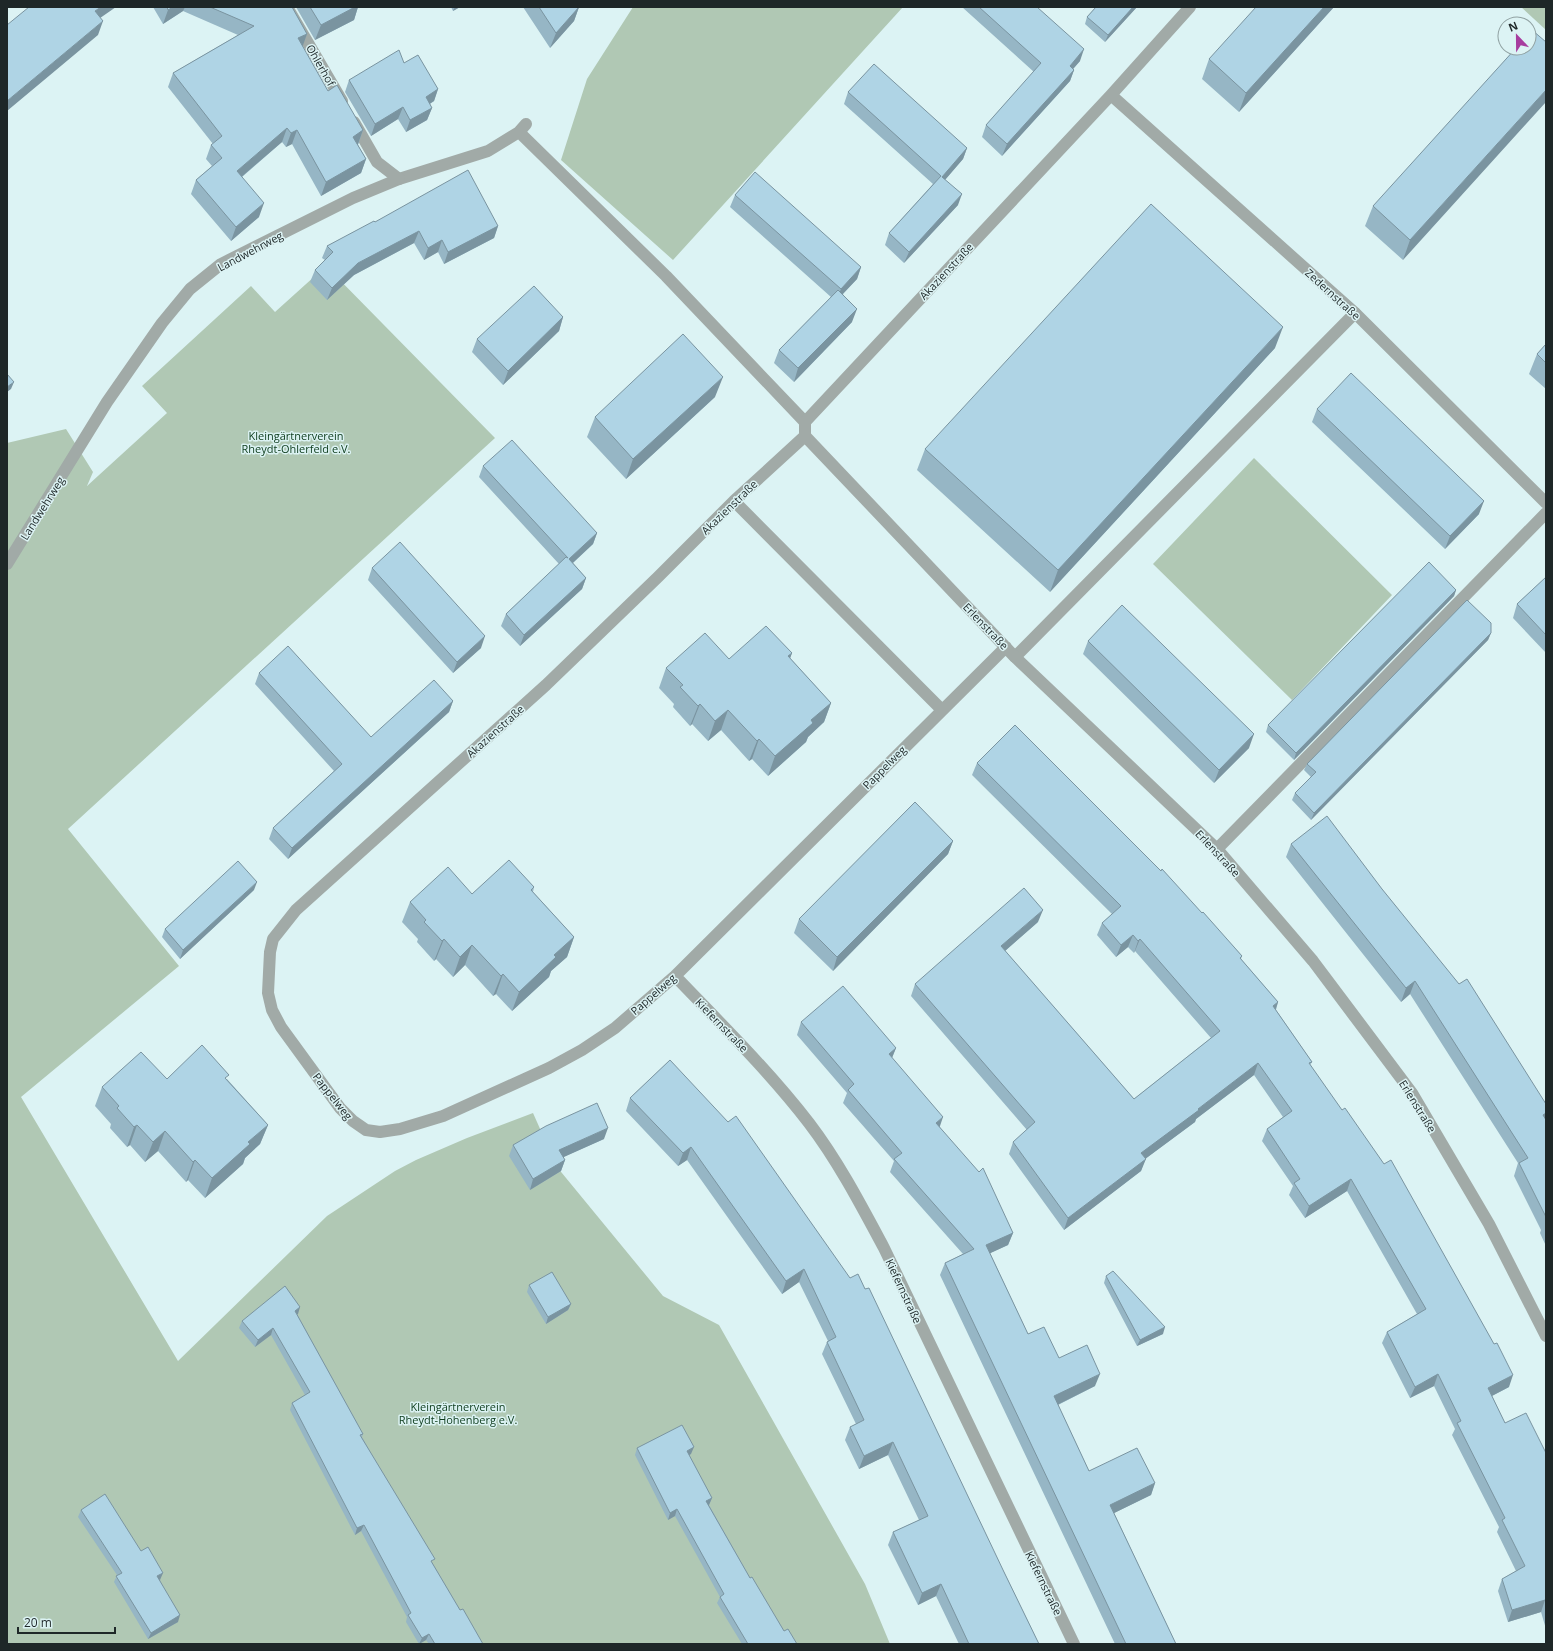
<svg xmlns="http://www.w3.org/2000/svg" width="1553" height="1651" viewBox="0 0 1553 1651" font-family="'Open Sans',sans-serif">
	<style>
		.green { fill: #b0c8b4 }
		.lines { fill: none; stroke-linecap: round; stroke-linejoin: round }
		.lane { stroke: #a1aaa7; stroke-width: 12 }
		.street { stroke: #a1aaa7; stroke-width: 12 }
		.wall { fill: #96b6c5 }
		.shaded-wall { fill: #7a94a0 }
		.building { fill: #afd4e5; stroke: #7a94a0 }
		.labels { text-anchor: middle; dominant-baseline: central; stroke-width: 3; stroke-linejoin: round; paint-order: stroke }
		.street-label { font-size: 11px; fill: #1e2728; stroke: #dcf3f4 }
		.park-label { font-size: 11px; fill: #0c3b1b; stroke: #dcf3f4 }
	</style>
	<rect width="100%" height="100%" fill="#dcf3f4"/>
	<path class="green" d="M633,7H903L673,260L561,160L587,79Z
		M1521,7H1546V30Z
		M326,266L495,438L68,829L179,966L21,1097L178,1361L327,1216L395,1171L416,1160L467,1138L533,1113L557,1167L663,1296L719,1325L865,1584L890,1644H7V443L66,429L93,472L87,486L167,413L142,386L251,286L275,312Z
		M1254,458L1392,595L1292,700L1153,564Z"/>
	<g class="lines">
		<path class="lane" d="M519,132L666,276L805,422
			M7,564L107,402L162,323L190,289L221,264L353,198L399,179L488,151L519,132L526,124
			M1015,657L1355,313
			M1217,849L1546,513"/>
		<path class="street" d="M287,7L342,101
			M1111,95L1355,313L1546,503
			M354,122L377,162L399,179
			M805,436L1015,657L1217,849L1313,961L1412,1093L1489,1224L1546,1336
			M734,501L942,710
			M1006,647L675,976L615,1028L582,1050L549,1068L443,1116L400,1129L380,1132L366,1130L353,1121L340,1108L281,1027L272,1010L268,993L270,952L273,939L296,910L546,685L658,577L734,501L805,436V422L1111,95L1190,7
			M675,976C721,1024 768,1070 809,1123C838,1161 861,1205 884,1248L1074,1644"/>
	</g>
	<path class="wall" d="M153,7H292L307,34L302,46L328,91L363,130L358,145L366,159L361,173L321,196L292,144L286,147L282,142L242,177L259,217L231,241L191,194L196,180L212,166L206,159L211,145L213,144L168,87L173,73L238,35L183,11L163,24Z
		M296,7H358L354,20L315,40Z
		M451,7H460L453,11Z
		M523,7H579L574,21L550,48Z
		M962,7H1037L1080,61L1073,69L1074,70L1070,81L1002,156L982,137L986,125L1034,72Z
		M1096,7H1137L1105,42L1085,24L1087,17Z
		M1334,7L1239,112L1202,79L1209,59Z
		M1546,42L1403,260L1365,226L1373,206Z
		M404,63L438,89L434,101L430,104L432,108L427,120L406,132L398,119L371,136L345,92L349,80Z
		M848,92L967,148L963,159L945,180L958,205L904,263L885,245L889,233L933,184L844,104Z
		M735,195L861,267L857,279L843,294L852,322L794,382L774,363L779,350L831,297L730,207Z
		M375,222L498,226L494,238L444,264L438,252L424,260L414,243L354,275L327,300L310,282L315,270L325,260L322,258L327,246Z
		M563,317L559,331L503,385L472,352L477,339Z
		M1546,344V389L1529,374L1537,354Z
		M1275,348L1050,592L917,470L925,449Z
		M715,397L626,479L587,437L595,417Z
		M1317,409L1479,514L1445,549L1312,422Z
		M483,466L597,533L593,544L573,563L586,578L582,589L520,646L501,626L506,614L559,564L479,477Z
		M372,568L481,648L453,673L368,580Z
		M1546,577V653L1513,618L1517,604Z
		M1456,590L1454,596L1294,760L1266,732L1268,725Z
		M1491,633L1488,640L1311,820L1292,800L1295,793L1311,777L1304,770L1307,764Z
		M1088,641L1249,748L1214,783L1083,654Z
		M792,653L790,658L831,703L824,722L808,737L806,742L768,776L752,759L749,761L721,730L708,741L692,724L690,726L673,707L674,704L659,688L666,668L729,659Z
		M259,673L371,737L453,701L449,712L288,859L269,839L273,828L334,771L255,684Z
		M977,763L1202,913L1242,956L1241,959L1278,1002L1276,1010L1312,1062L1310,1065L1509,1387L1492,1396L1505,1423L1546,1453V1629L1541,1612L1508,1622L1498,1591L1502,1579L1516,1571L1497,1532L1499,1527L1452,1435L1455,1429L1434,1386L1410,1398L1382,1343L1387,1332L1417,1314L1347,1191L1305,1218L1289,1195L1293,1186L1262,1141L1267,1129L1283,1117L1254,1075L1196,1119L1195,1122L1145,1159L1141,1171L1064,1230L1009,1154L1013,1142L1027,1130L911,996L915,984L1038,922L1005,951L1134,1099L1211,1038L1135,951L1134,953L1128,947L1116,957L1097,935L1102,923L1112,914L972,775Z
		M953,841L948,854L833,971L794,933L799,919Z
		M1291,844L1546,1104V1246L1540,1233L1541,1230L1514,1176L1518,1163L1410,994L1401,1002L1286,857Z
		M534,887L533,892L574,937L567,957L551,971L549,977L512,1011L496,994L493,996L465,965L453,977L436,959L434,961L417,942L418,939L402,922L410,902L472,894Z
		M254,890L180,959L162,937L165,929Z
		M801,1022L896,1048L892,1058L1013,1233L1008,1245L990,1253L1028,1334L1095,1386L1058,1405L1089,1471L1155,1483L1151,1495L1114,1513L1176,1644H1115L940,1275L945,1263L963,1254L890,1172L894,1161L843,1103L847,1093L797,1035Z
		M670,1060L1004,1572L1039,1644H959L936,1596L918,1605L888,1545L893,1532L919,1520L888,1455L859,1469L845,1440L850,1427L856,1424L822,1354L827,1342L828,1341L799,1282L782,1294L687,1160L678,1166L626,1111L630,1098Z
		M167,1079H227L268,1125L260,1144L245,1158L243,1164L205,1198L188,1180L186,1182L158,1151L145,1162L130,1145L127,1147L110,1128L111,1124L95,1106L102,1087Z
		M604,1139L563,1157L565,1160L561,1171L530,1190L509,1156L513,1145Z
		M1106,1276L1163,1334L1137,1346L1104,1283Z
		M529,1285L571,1304L568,1310L546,1324L527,1292Z
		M300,1307L297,1314L363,1434L362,1437L433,1564L460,1610L483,1644H429L426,1640L420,1644H419L406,1622L407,1617L361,1531L355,1535L290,1410L292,1403L305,1395L271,1335L255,1347L239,1328L242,1321Z
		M637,1448L691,1454L689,1455L712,1498L709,1505L750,1578L784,1631L797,1644H742L717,1603L720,1597L675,1516L668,1520L635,1455Z
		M81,1510L141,1551L160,1580L178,1622L148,1639L114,1582L117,1575L78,1517Z"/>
	<path class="shaded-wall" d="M101,7H116L90,25L95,11Z
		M173,7H185L183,11L163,24L168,10Z
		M355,7H358L354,20L315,40L321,25Z
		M455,7H460L453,11Z
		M579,7L574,21L550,48L556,33Z
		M1133,7H1137L1105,42L1108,35Z
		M1324,7H1334L1239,112L1246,93Z
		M103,21L98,35L7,111V101Z
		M307,34L302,48L298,38Z
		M1084,49L1080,61L1066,77L1070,66Z
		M1074,70L1070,81L1002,156L1007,144Z
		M438,89L434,101L421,109L426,97Z
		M1546,90V102L1403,260L1410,240Z
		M403,107L398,119L371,136L375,124Z
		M432,108L427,120L406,132L410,120Z
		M287,128L282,142L232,185L237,171Z
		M297,130L292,144L286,147L291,133Z
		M363,130L358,144L348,151L353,137Z
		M967,148L963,159L938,188L942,177Z
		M366,159L361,173L321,196L326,182Z
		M962,194L958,205L904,263L909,252Z
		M264,203L259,217L231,241L236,227Z
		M498,226L494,238L444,264L448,252Z
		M419,231L414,243L354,275L327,300L332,288L358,263Z
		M442,240L438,252L424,260L428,248Z
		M861,267L857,279L836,301L841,289Z
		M857,309L852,322L794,382L798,368Z
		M563,317L559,331L503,385L508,371Z
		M1283,327L1275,348L1050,592L1058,570Z
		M723,377L715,397L626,479L633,459Z
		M14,382L11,389L7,392V387Z
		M1484,501L1479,514L1445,549L1450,536Z
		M597,533L593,544L565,570L569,559Z
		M586,578L582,589L520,646L524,635Z
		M1456,590L1454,596L1294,760L1296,753Z
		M1491,633L1488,640L1311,820L1314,813Z
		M485,636L481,648L453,673L457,662Z
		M792,653L785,672L788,656Z
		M453,701L449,712L288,859L292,848Z
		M831,703L824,722L808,737L806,742L768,776L775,756L811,720Z
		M700,704L692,724L690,726L698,706Z
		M728,710L721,730L708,741L715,721Z
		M1254,734L1249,748L1214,783L1219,770Z
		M759,739L752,759L749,761L757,741Z
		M953,841L948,854L833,971L837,957Z
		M257,882L254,890L180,959L183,950Z
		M1043,910L1038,922L997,958L1001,946Z
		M1133,935L1128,947L1116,957L1121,945Z
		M574,937L567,957L551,971L549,977L512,1011L519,992L554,955Z
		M444,939L436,959L434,961L442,941Z
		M1140,939L1135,951L1134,953L1138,941Z
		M472,945L465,965L453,977L460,957Z
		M503,974L496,994L493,996L501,976Z
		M1415,981L1410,994L1401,1002L1406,988Z
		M1278,1002L1274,1014L1273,1006Z
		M896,1048L891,1060L889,1054Z
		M1258,1063L1254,1075L1196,1119L1195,1122L1137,1165L1141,1153Z
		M1546,1113V1122L1543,1115Z
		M943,1117L939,1129L936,1123Z
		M137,1125L130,1145L127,1147L134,1127Z
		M268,1125L260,1144L245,1158L243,1164L205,1198L212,1178L248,1142Z
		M608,1128L604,1139L555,1161L559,1150Z
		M165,1131L158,1151L145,1162L153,1142Z
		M691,1147L687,1160L678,1166L683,1153Z
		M1146,1159L1141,1171L1064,1230L1068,1218Z
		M195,1160L188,1180L186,1182L193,1162Z
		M565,1160L561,1171L530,1190L533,1179Z
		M1351,1179L1347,1191L1305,1218L1309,1206Z
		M1013,1233L1008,1245L982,1257L986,1245Z
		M804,1269L799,1282L782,1294L786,1281Z
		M571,1304L568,1310L546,1324L548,1317Z
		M300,1307L298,1314L293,1317L295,1311Z
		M1165,1327L1163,1334L1137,1346L1140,1340Z
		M273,1328L271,1335L255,1347L258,1340Z
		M1100,1374L1095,1386L1049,1409L1054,1396Z
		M1438,1374L1434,1386L1410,1398L1415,1387Z
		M1513,1375L1509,1387L1484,1400L1488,1388Z
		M893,1442L888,1455L859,1469L864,1456Z
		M694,1447L691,1454L684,1458L687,1451Z
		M1155,1483L1151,1495L1106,1517L1110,1505Z
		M712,1498L709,1505L704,1508L706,1501Z
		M677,1509L675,1516L668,1520L670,1513Z
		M364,1525L361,1531L355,1535L357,1528Z
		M163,1573L160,1580L155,1583L157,1576Z
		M941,1584L936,1596L918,1605L922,1593Z
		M1545,1600L1541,1612L1508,1622L1512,1610Z
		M180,1615L178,1622L148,1639L151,1633Z
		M429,1634L426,1640L419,1644L422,1638Z"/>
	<path class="building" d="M29,7H101L95,11L103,21L7,101V25Z
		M167,7H173L168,10Z
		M210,7H292L307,34L298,38L328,91L337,85L363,130L353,137L366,159L326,182L297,130L291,133L287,128L237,171L264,203L236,227L196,180L222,158L211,145L222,136L173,73L254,26Z
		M310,7H355L321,25Z
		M539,7H579L556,33Z
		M979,7H1037L1084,49L1070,66L1074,70L1007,144L986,125L1041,63Z
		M1096,7H1133L1108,35L1087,17Z
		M1256,7H1324L1246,93L1209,59Z
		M1532,30L1546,42V90L1410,240L1373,206L1516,48H1529V34Z
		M399,50L404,63L418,55L438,89L426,97L432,108L410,120L403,107L375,124L349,80Z
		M874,64L967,148L942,177L962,194L909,252L889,233L941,176L848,92Z
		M468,170L498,226L448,252L442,240L428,248L419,231L358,263L332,288L315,270L333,252L327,246L374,221L375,222Z
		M755,172L861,267L841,289L735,195Z
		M1151,204L1283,327L1058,570L925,449Z
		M534,286L563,317L508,371L477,339Z
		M838,290L857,309L798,368L779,350Z
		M683,334L723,377L633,459L595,417Z
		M1546,344V363L1537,354Z
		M1351,373L1484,501L1450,536L1317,409Z
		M7,374L14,382L7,387Z
		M512,440L597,533L569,559L586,578L524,635L506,614L566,557L568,558L483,466Z
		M400,542L485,636L457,662L372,568Z
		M1429,562L1456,590L1296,753L1268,725Z
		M1546,577V635L1517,604Z
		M1467,600L1491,623V633L1314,813L1295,793L1316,772L1307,764Z
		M1122,605L1254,734L1219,770L1088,641Z
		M766,626L792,653L788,656L831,703L811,720L813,723L775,756L759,739L757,741L728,710L715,721L700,704L698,706L680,687L683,685L666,668L705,633L729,659Z
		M288,646L371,737L434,680L453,701L292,848L273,828L342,764L259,673Z
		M1015,725L1161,871L1162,869L1202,913L1203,912L1242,956L1240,958L1278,1002L1273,1006L1312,1062L1309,1063L1342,1110L1345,1108L1384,1164L1391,1160L1494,1344L1497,1343L1513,1375L1488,1388L1505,1423L1526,1413L1546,1453V1603L1545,1600L1512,1610L1502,1579L1525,1566L1502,1520L1505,1518L1457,1423L1461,1421L1438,1374L1415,1387L1387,1332L1426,1309L1351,1179L1309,1206L1294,1183L1300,1179L1267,1129L1292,1111L1258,1063L1198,1109L1199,1110L1141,1153L1146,1159L1068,1218L1013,1142L1035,1122L915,984L1024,888L1043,910L1001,946L1134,1099L1220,1031L1140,939L1138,941L1133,935L1121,945L1102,923L1121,906L977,763Z
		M915,802L953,841L837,957L799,919Z
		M1327,816L1382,889L1459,984L1467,979L1546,1104V1113L1543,1115L1546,1120V1217L1519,1163L1528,1158L1415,981L1406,988L1291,844Z
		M509,860L534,887L531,890L574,937L554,955L556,957L519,992L503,974L501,976L472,945L460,957L444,939L442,941L424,922L426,920L410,902L448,867L472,894Z
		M238,861L257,882L183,950L165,929Z
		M843,986L896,1048L889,1054L943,1117L936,1123L979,1172L983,1168L1013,1233L986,1245L1028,1334L1044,1327L1059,1358L1087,1345L1100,1374L1054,1396L1089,1471L1137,1448L1155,1483L1110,1505L1176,1644H1126L945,1263L974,1249L894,1159L902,1153L848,1090L854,1084L801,1022Z
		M202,1045L229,1075L225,1078L268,1125L248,1142L250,1144L212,1178L195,1160L193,1162L165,1131L153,1142L137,1125L134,1127L117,1108L119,1106L102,1087L141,1052L167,1079Z
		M670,1060L728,1122L736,1116L850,1278L858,1274L865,1289L869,1288L1004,1572L1039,1644H969L941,1584L922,1593L893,1532L928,1516L893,1442L864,1456L850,1427L864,1420L827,1342L836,1337L804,1269L786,1281L691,1147L683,1153L630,1098Z
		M597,1103L608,1128L559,1150L565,1160L533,1179L513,1145L546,1126Z
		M1113,1271L1165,1327L1140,1340L1106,1276Z
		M552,1272L571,1304L548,1317L529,1285Z
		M285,1286L300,1307L295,1311L363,1434L360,1435L435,1559L431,1561L460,1610L463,1609L483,1644H435L429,1634L422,1638L408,1615L411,1613L364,1525L357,1528L292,1403L310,1392L273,1328L258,1340L242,1321Z
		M682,1425L694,1447L687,1451L712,1498L706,1501L750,1578L752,1577L784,1631L788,1629L797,1644H748L720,1597L724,1594L677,1509L670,1513L637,1448Z
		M105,1494L141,1551L148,1547L163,1573L157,1576L180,1615L151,1633L116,1576L122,1573L81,1510Z"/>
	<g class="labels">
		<g class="street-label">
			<text transform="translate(321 65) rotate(60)">Ohlerhof</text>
			<text transform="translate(250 251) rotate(-28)">Landwehrweg</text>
			<text transform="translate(946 271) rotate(-47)">Akazienstraße</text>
			<text transform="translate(1333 294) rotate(42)">Zedernstraße</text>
			<text transform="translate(729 507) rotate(-44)">Akazienstraße</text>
			<text transform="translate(42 508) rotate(-58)">Landwehrweg</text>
			<text transform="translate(986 626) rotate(46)">Erlenstraße</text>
			<text transform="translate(495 731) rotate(-42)">Akazienstraße</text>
			<text transform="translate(884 767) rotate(-45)">Pappelweg</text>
			<text transform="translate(1218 853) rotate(47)">Erlenstraße</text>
			<text transform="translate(653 994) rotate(-41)">Pappelweg</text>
			<text transform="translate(722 1025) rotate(46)">Kiefernstraße</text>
			<text transform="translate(333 1096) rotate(52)">Pappelweg</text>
			<text transform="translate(1418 1106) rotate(58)">Erlenstraße</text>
			<text transform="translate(904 1291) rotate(65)">Kiefernstraße</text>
			<text transform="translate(1044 1583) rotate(64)">Kiefernstraße</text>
		</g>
		<g class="park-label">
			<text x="296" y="435">Kleingärtnerverein<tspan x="296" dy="13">Rheydt-Ohlerfeld e.V.</tspan></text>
			<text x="458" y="1406">Kleingärtnerverein<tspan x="458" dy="13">Rheydt-Hohenberg e.V.</tspan></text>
		</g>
	</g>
	<rect width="1553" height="1651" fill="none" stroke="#1e2728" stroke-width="16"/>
	<g transform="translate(1517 36) rotate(338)"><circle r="19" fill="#dcf3f4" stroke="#90a1a2"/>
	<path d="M0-3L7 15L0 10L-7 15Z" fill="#a73d9f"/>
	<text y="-6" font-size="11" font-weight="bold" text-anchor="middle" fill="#1e2728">N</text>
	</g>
	<path d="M18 1627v6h97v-6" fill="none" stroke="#1e2728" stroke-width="2"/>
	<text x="24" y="1627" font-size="12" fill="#1e2728" stroke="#dcf3f4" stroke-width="3" paint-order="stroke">20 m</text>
</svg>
